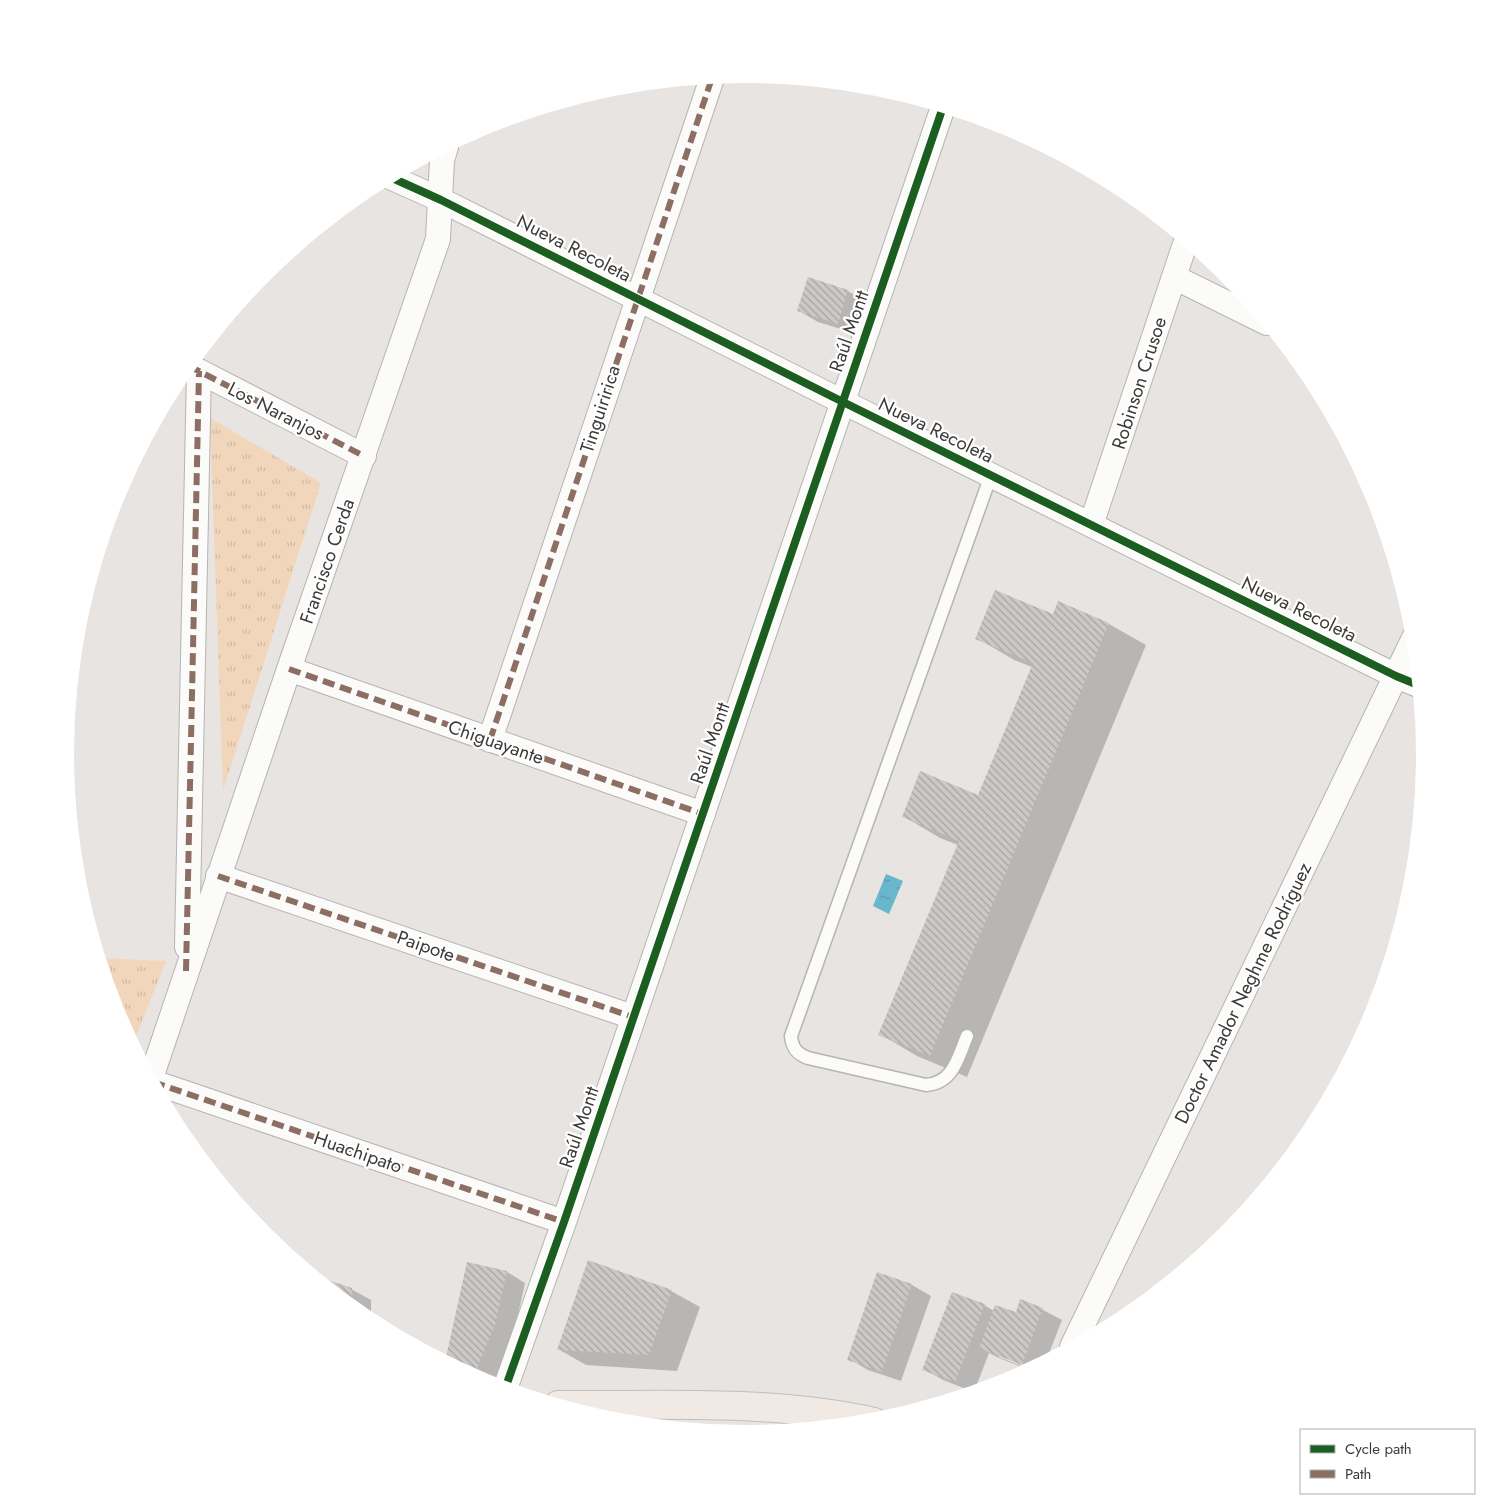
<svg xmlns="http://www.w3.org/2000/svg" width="1490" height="1509" viewBox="0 0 1490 1509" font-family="Jost,sans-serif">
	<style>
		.grass { fill: url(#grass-tufts) }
		.water { fill: url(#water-ripples) }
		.shadow { fill: #0003; fill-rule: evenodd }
		.building { fill: url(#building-back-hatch) }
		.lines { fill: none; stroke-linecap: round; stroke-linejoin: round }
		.lane-casing { stroke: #b7b4b2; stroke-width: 15 }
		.street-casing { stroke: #b7b4b2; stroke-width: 26 }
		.primary-casing { stroke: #c1bfbe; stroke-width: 30 }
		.lane { stroke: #fbfbfa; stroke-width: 12 }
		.street { stroke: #fbfbfa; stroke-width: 24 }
		.primary { stroke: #f0e9e4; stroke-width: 28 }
		.quiet { stroke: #8d6e63; stroke-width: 6; stroke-dasharray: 12 6; stroke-linecap: butt }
		.cycleway-casing { stroke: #fff; stroke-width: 11 }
		.cycleway { stroke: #1b5e20; stroke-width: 8 }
		.labels { text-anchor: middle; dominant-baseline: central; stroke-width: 4.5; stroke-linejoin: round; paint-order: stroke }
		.street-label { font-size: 19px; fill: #3d3b39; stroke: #fff }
	</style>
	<defs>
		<pattern id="grass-tufts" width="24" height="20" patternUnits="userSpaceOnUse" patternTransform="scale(1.25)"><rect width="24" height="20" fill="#f2d6bc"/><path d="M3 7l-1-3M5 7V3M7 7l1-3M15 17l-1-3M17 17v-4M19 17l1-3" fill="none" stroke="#d0b9a2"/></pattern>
		<pattern id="water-ripples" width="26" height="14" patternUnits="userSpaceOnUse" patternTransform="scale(1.25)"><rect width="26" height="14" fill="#69b7cd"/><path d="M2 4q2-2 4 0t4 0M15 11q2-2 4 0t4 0" fill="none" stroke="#5896a7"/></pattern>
		<pattern id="building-back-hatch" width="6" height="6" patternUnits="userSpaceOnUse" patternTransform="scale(1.25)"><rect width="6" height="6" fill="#cbc8c6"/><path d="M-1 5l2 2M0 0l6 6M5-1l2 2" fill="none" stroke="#a6a4a2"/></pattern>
	</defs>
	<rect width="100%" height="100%" fill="#e7e4e1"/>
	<path class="grass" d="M210,418L321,483L223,791Z
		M100,958L166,961L133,1044L117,1014Z"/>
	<path class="water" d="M886,874L903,881L889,914L873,906Z"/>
	<path class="shadow" d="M848,291L866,302L857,334L818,322L799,311Z
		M1059,602L1109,624L1146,645L967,1077L917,1056L880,1034L958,845L940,838L903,816L978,797L1032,667L1014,660L977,638L1054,615Z
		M507,1272L525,1283L513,1336L495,1383L476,1378L446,1362Z
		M315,1277L351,1289L371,1300V1322Z
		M912,1285L931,1296L901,1381L868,1370L849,1359Z
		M671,1291L700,1307L677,1371L586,1365L558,1349Z
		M1021,1301L1043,1310L1062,1320L1046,1361L1029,1370L999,1358L989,1353L974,1392L943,1380L924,1369L984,1305L994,1311L1016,1314ZM999,1354L1028,1366L1027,1368L999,1357Z"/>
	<path class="building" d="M808,277L848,290L838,324L797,311Z
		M995,590L1053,614L1058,601L1109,623L930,1056L878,1035L959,841L902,817L920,771L978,795L1033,663L975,639Z
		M588,1260L672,1290L649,1355L557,1350Z
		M467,1262L507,1271L495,1325L475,1373L458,1368L445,1362Z
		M877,1272L912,1284L882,1372L847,1360Z
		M313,1275L352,1288L353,1308Z
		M1162,1282H1169L1162,1288Z
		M952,1292L985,1304L955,1382L922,1370Z
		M1020,1299L1043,1308L1022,1365L979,1348L995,1305L1016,1312Z"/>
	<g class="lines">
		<defs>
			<path id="lane" d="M967,1036C958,1058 953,1083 926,1085L808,1058C797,1054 792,1048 791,1036L991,475"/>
			<path id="street" d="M390,177L441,200L843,402L1396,676L1418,685
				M1174,277L1267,323
				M189,366L364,456
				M1091,525L1186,241
				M289,669L703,814
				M490,740L712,78
				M218,876L633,1017
				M187,947L199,371
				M151,1078L289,669L438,239L442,160L446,147
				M153,1082L564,1222
				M1072,1347L1414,638
				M505,1389L564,1222L943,107"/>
			<path id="primary" d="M558,1405C662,1406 771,1399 874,1422"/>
		</defs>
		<use href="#lane" class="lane-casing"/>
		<use href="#street" class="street-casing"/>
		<use href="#primary" class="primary-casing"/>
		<use href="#lane" class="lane"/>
		<use href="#street" class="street"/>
		<use href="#primary" class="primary"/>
		<path class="quiet" d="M189,366L364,456
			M289,669L703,814
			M490,740L712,78
			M218,876L633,1017
			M186,971L199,371
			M153,1082L564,1222"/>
		<defs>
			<path id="cycleway" d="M390,177L441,200L843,402L1396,676L1418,685
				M505,1389L564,1222L943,107"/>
		</defs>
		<use href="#cycleway" class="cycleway-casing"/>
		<use href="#cycleway" class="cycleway"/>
	</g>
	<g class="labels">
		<g class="street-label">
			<text transform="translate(574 248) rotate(27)">Nueva Recoleta</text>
			<text transform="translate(849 331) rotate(-71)">Raúl Montt</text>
			<text transform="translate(1139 383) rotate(-72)">Robinson Crusoe</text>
			<text transform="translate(600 409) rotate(-72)">Tinguiririca</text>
			<text transform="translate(276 411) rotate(27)">Los Naranjos</text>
			<text transform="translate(936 430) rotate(26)">Nueva Recoleta</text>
			<text transform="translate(327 561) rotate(-71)">Francisco Cerda</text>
			<text transform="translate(1299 609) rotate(26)">Nueva Recoleta</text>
			<text transform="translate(496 742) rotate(19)">Chiguayante</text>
			<text transform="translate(710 743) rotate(-71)">Raúl Montt</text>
			<text transform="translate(426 946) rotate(19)">Paipote</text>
			<text transform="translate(1243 993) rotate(-64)">Doctor Amador Neghme Rodríguez</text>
			<text transform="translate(579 1127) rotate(-71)">Raúl Montt</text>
			<text transform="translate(358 1152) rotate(19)">Huachipato</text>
		</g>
	</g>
	<path d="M0 0H1490V1509H0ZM74 754a671 671 0 1 1 1342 0a671 671 0 1 1-1342 0Z" fill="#fff" fill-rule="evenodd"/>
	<rect x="1300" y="1429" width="175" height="65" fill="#ffffff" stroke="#b1b1b0"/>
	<rect x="1310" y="1445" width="25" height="8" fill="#1b5e20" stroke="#b1b1b0"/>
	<text x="1345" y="1454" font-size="15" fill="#3d3b39">Cycle path</text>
	<rect x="1310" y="1470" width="25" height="8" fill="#8d6e63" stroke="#b1b1b0"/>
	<text x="1345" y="1479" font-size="15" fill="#3d3b39">Path</text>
</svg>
